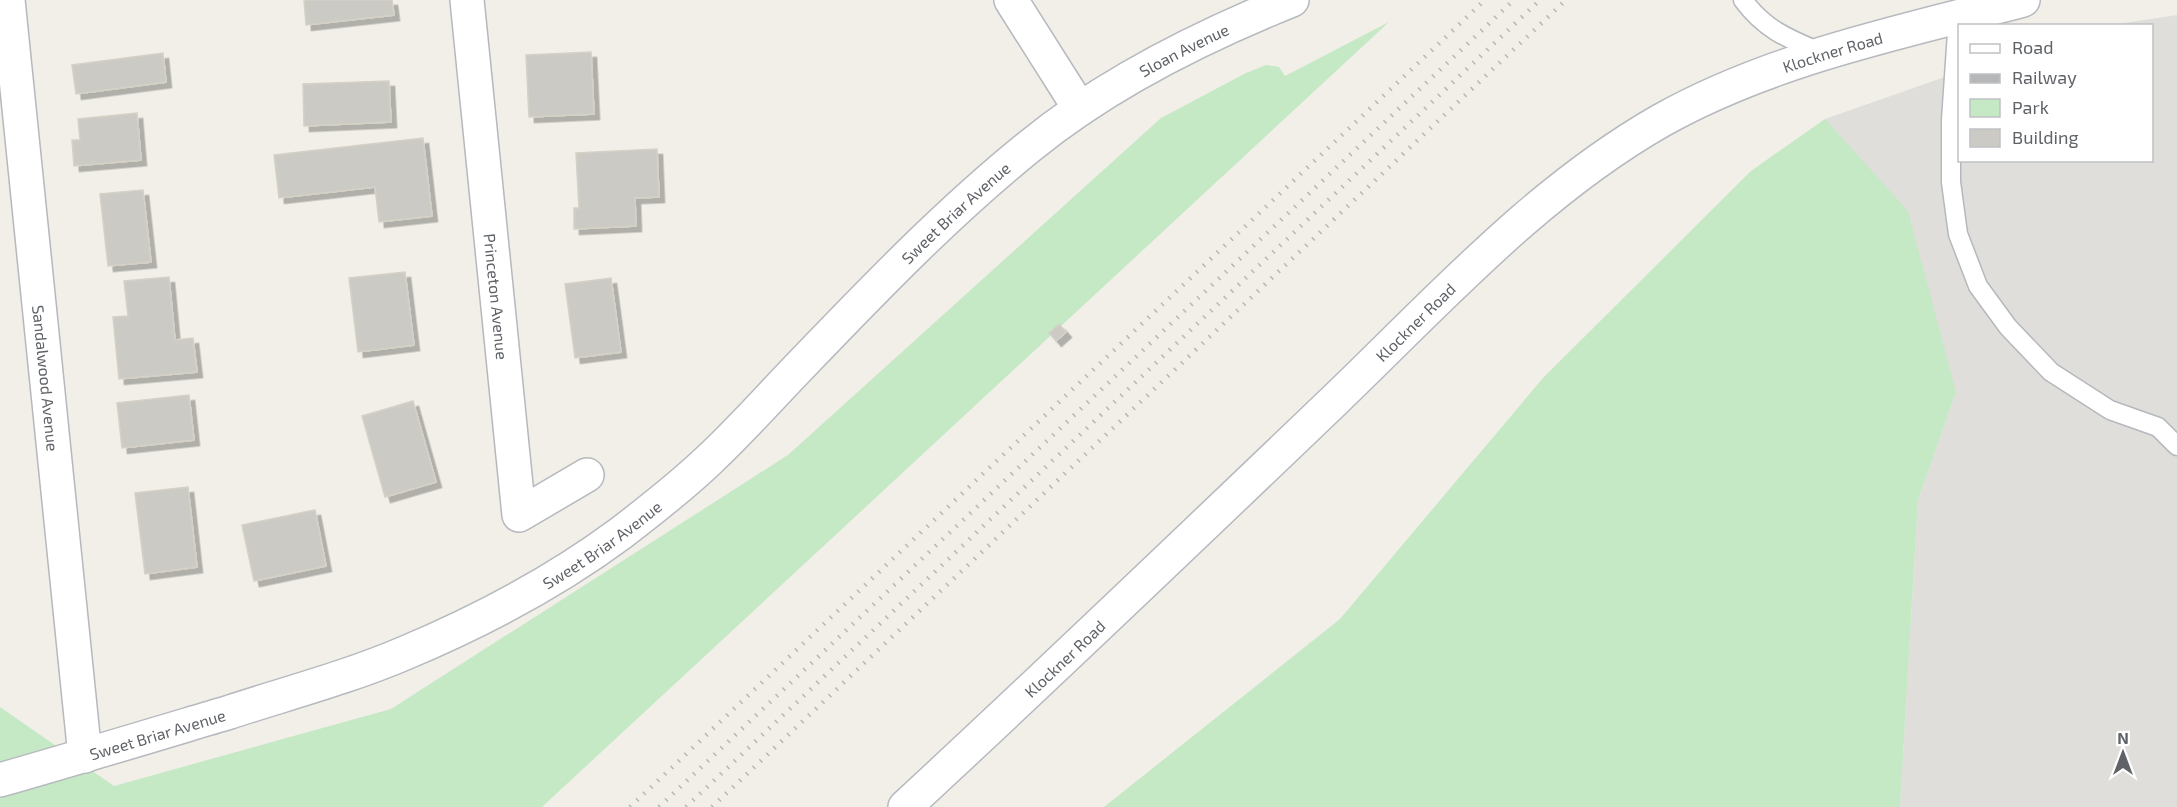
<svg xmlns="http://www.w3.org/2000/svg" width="2177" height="807" viewBox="0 0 2177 807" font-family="'Exo 2',sans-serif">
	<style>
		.industrial { fill: #e0deda }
		.green { fill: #c5e8c5 }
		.building { fill: #cccac5; stroke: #d6d1c6; stroke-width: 1.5; filter: url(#shadow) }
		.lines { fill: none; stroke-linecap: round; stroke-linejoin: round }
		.service-casing { stroke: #b5b8bc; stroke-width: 21 }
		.minor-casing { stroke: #b5b8bc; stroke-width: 36 }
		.secondary-casing { stroke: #b6babf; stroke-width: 36 }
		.service { stroke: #fff; stroke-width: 18 }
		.minor { stroke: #fff; stroke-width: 33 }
		.secondary { stroke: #fff; stroke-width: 33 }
		.rail { stroke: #b6b7b8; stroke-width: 4.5; stroke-dasharray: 1.5 8; stroke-linecap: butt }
		.labels { text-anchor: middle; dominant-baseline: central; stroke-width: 5; stroke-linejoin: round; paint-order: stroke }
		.street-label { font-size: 16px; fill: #5f6368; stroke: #fff }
	</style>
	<defs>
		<filter id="shadow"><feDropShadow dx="5.5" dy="5.5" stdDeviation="0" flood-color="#0004"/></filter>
	</defs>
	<rect width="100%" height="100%" fill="#f1efe8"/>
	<path class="industrial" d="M2177,15V807H1900L1918,500L1956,392L1825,119L1959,72L1960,160H2152V26L2111,25Z"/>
	<path class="green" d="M1389,22L542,807H0V707L114,786L391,709L788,455L1161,118L1246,73L1266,65L1279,67L1285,76Z
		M1825,119L1908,211L1956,392L1918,500L1900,807H1104L1340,619L1543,378L1751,171Z"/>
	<path class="building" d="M304,0H392L394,15L306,25Z
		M591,52L594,114L529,117L526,55Z
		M163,53L166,82L76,94L72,65Z
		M389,81L391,122L304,126L303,84Z
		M137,113L141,160L74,166L72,140H80L78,119Z
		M423,138L432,216L379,222L375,187L279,198L274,155Z
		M657,149L659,197L635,198L636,226L574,229V208H579L576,153Z
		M143,190L151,262L108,266L100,194Z
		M405,272L414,345L358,352L349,278Z
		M169,277L175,340L193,338L197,372L119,379L113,317L128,316L124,281Z
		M611,278L621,352L575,358L565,284Z
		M1059,324L1066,332L1056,341L1049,333Z
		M189,395L194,440L122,448L117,403Z
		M413,401L436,482L385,497L362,416Z
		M188,487L197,567L145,574L135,493Z
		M315,510L326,566L254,581L242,525Z"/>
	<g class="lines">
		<defs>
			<path id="service" d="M1743,0C1765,30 1789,39 1822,53
				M1958,18L1951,120V182L1958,234L1978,286L2008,327L2051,372L2110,410L2158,427L2177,446"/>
			<g id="minor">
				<path id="s1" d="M8,0L85,756"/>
				<path id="s2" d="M467,0L519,515L587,475"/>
				<path d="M1011,0L1080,109"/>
			</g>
			<g id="secondary">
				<path id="s3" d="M0,780C77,758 153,735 230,712C288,693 349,677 405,653C481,621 555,582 621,533C651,510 682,486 710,459C742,429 771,396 801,365C874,289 948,212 1030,146C1107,83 1200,37 1292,0"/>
				<path id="s4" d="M905,807C1050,673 1193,536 1336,399C1439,300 1537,191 1662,120C1773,58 1902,32 2023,0"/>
			</g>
		</defs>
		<use href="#service" class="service-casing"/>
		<use href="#minor" class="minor-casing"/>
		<use href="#secondary" class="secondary-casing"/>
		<use href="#service" class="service"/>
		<use href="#minor" class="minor"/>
		<use href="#secondary" class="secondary"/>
		<path class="rail" d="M630,807L1485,0
			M659,807L1514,0
			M686,807L1540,0
			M712,807L1566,0"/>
	</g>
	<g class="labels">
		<g class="street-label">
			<text stroke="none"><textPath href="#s3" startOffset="1418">Sloan Avenue</textPath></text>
			<text stroke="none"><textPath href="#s4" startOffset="1208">Klockner Road</textPath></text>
			<text stroke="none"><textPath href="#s3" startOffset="1136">Sweet Briar Avenue</textPath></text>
			<text stroke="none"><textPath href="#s2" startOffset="298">Princeton Avenue</textPath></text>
			<text stroke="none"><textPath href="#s4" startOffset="704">Klockner Road</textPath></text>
			<text stroke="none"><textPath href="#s1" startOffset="380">Sandalwood Avenue</textPath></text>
			<text stroke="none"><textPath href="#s3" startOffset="650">Sweet Briar Avenue</textPath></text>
			<text stroke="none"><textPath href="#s4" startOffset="218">Klockner Road</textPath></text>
			<text stroke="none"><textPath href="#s3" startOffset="164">Sweet Briar Avenue</textPath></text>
		</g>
	</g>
	<rect x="1958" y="24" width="195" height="138" fill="#ffffff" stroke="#bfc1c3" stroke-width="1.5"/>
	<rect x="1970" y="44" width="30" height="9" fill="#ffffff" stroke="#bfc1c3" stroke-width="1.5"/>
	<text x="2012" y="54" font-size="18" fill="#5f6368">Road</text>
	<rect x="1970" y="74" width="30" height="9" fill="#b6b7b8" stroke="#bfc1c3" stroke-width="1.5"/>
	<text x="2012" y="84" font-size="18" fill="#5f6368">Railway</text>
	<rect x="1970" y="99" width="30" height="18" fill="#c5e8c5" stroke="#bfc1c3" stroke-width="1.5"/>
	<text x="2012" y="114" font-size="18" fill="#5f6368">Park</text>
	<rect x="1970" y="129" width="30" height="18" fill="#cccac5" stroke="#bfc1c3" stroke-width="1.5"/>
	<text x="2012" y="144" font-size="18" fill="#5f6368">Building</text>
	<g transform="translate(2123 753)" stroke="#ffffff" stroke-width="4.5" paint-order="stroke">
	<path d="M0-4.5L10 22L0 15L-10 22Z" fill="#5f6368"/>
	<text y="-9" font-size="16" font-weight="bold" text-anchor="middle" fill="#5f6368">N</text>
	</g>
</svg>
